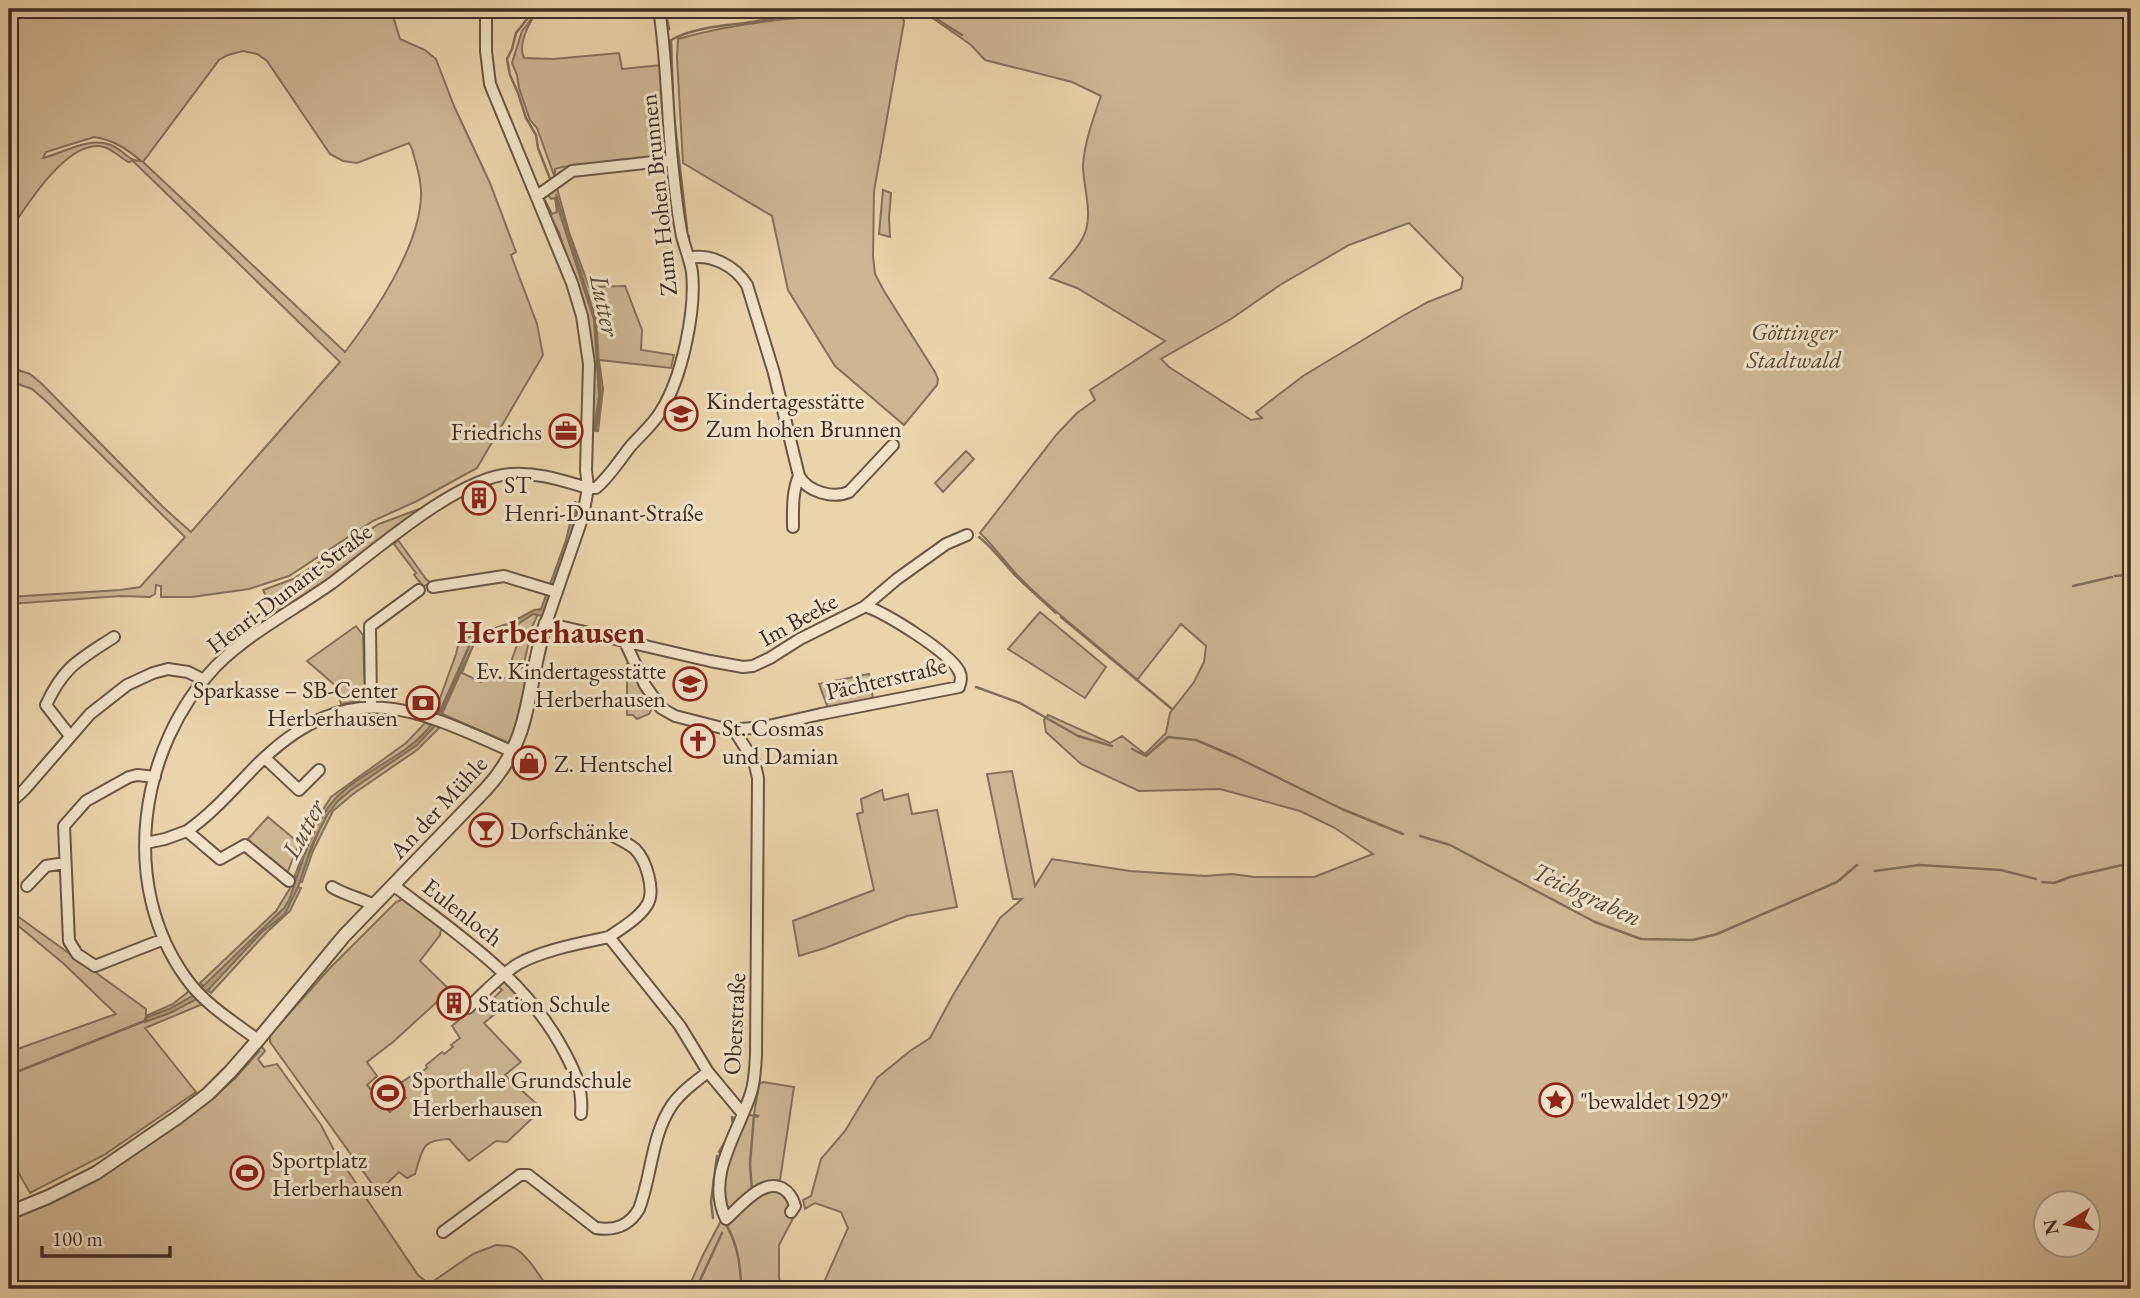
<svg xmlns="http://www.w3.org/2000/svg" width="2140" height="1298" viewBox="0 0 2140 1298" font-family="'EB Garamond',serif">
	<style>
		.green { fill: #ceb694; stroke: #86705b; stroke-width: 2; fill-rule: evenodd }
		.water { fill: #b19a7c; stroke: #836e58; stroke-width: 2 }
		.lines { fill: none; stroke-linecap: round; stroke-linejoin: round }
		.stream { stroke: #836e58; stroke-width: 2.5 }
		.minor-casing { stroke: #6a5544; stroke-width: 14 }
		.tertiary-casing { stroke: #6a5544; stroke-width: 16 }
		.minor { stroke: #f2e2c8; stroke-width: 10 }
		.tertiary { stroke: #f2e2c8; stroke-width: 12 }
		.labels { text-anchor: middle; dominant-baseline: central; stroke-width: 6; stroke-linejoin: round; paint-order: stroke }
		.street-label { font-size: 24px; fill: #3f2b22; stroke: #f2e2c8 }
		.park-label { font-size: 24px; font-style: italic; fill: #5c4739; stroke: #f2e2c8 }
		.poi-label { font-size: 24px; fill: #3f2b22; stroke: #f2e2c8; text-anchor: start }
		.water-label { font-size: 26px; font-style: italic; fill: #5c4738; stroke: #f2e2c8 }
		.district-label { font-size: 32px; font-weight: bold; fill: #7a1f14; stroke: #f2e2c8 }
	</style>
	<rect width="100%" height="100%" fill="#ebd3ab"/>
	<filter id="stains"><feTurbulence type="fractalNoise" baseFrequency=".00286" numOctaves="4"/><feColorMatrix values="0 0 0 0 .2 0 0 0 0 .09 0 0 0 0 .02 0 0 0 .5 -.17"/></filter>
	<radialGradient id="worn" r=".72"><stop offset=".6" stop-color="#630" stop-opacity="0"/><stop offset="1" stop-color="#630" stop-opacity=".3"/></radialGradient>
	<path class="green" d="M9,9H391L400,39L425,50L436,59L454,106L490,183L516,252L511,255L537,324L543,355L477,468L417,501L373,521L289,576L249,589L192,597H161V586L156,585L155,594L150,597L121,596L9,604V597L120,590L140,587L185,537L46,401L32,389L9,381V367L30,374L41,383L163,507L191,532L340,362L133,161L128,162C121,158 112,149 104,147C68,137 25,208 9,232ZM243,51L257,54L267,61L330,154L343,161L357,163L409,143L412,149C416,164 422,181 421,197C419,247 375,313 345,352L143,162L219,60L228,55ZM94,137C113,140 126,148 141,161C128,161 124,151 113,146C90,135 64,153 43,158L46,152Z
		M539,9C530,21 517,44 524,58L553,59L619,53L622,69L661,65L666,157L562,167L555,169V178L537,128L530,120L519,88L517,75L512,63L522,31Z
		M970,9H2131V1289H821L848,1228L841,1212L815,1203L805,1209L803,1200L811,1196L821,1159L845,1131L877,1078L910,1051L930,1038L953,995L1000,918L1022,899H1013L987,774L1012,771L1035,886L1052,859L1130,871L1205,876L1232,874L1254,877H1314L1373,854L1335,828L1300,811L1220,789L1139,791L1081,764L1046,732L1044,720L1048,715L1110,743L1122,736L1145,754L1166,733L1170,713L1194,682L1204,662L1206,646L1181,624L1137,680C1099,646 1058,616 1023,581C1007,565 995,547 980,533L1057,434L1077,413L1095,400L1090,390L1165,341L1077,288L1050,278C1062,264 1081,247 1086,230C1092,209 1083,186 1083,165C1084,144 1094,116 1101,96L1072,82L985,60L971,45L927,14L955,15ZM1409,223L1463,278L1461,289L1428,302L1401,317L1303,376L1256,412L1262,418L1251,420L1169,367L1161,359L1231,319L1280,285L1349,245ZM2046,1204H2088V1246H2046Z
		M902,13L904,22L874,191L873,256L875,274L884,291L935,372L938,379L937,385L904,425L835,366L788,290L772,216L683,163L677,58L678,39C751,18 826,15 902,13Z
		M557,188L569,232L589,287L625,286L642,330L641,350L674,355L671,368L599,360L603,389L598,431L592,430L594,385L568,259L559,233L545,205V200L552,214L557,212L555,198L551,199L548,195Z
		M883,190L891,193L889,218L890,237L879,234Z
		M966,451L974,459L943,492L935,483Z
		M419,509L421,510L312,592L278,616L275,614L263,590L293,579L379,524Z
		M398,540L426,579L432,584L423,586L414,575L416,573L394,544Z
		M1040,612L1106,667L1085,698L1008,649Z
		M533,614H538L532,627L523,668L515,666L512,659L520,637L499,629L516,625Z
		M356,626L363,635L365,694L360,701L341,704L336,686L307,661Z
		M474,635L439,713L435,712L456,654L459,641Z
		M476,638L462,673L481,682L485,674L497,679L522,676L527,682L515,738L509,743L442,714Z
		M627,663L652,709L649,714L637,719L633,715H627Z
		M869,674L873,698L828,708L819,684Z
		M425,723L440,727L417,750L353,794L333,811L313,851L302,882L298,883L321,825L312,839L295,882L293,881L313,826L331,797L406,743Z
		M882,790L884,800L908,794L912,814L937,810L957,907L907,916L825,948L799,956L793,921L874,890L857,814L863,812L861,799Z
		M268,817L299,843L286,876L251,848L247,840Z
		M292,885L301,888L290,911L267,932L211,993L200,983L276,911Z
		M403,899L441,929L440,935L420,961L450,990L393,1042L367,1062L377,1076L367,1085L390,1112L406,1098L396,1086L417,1072L419,1074L427,1068L426,1065L442,1052L444,1054L453,1047L451,1045L460,1038L452,1026L476,1005L481,1010L502,990L497,985L504,982L518,995L484,1023L521,1062L505,1075L542,1109L507,1142L496,1141L469,1161L449,1139C420,1140 423,1150 415,1174L407,1178L399,1172L378,1192L270,1042V1035L330,968L396,902Z
		M9,910L146,1009V1016L173,1004L189,991L203,1004L145,1028L196,1092L104,1155L30,1193L9,1156V1052L116,1014L64,964L9,918Z
		M257,1047H262L265,1051L258,1059L264,1067L277,1064L321,1125L335,1152L418,1275L429,1284L473,1254L496,1245C502,1246 507,1245 512,1247C525,1251 541,1278 549,1289H9V1217L98,1175Z
		M763,1082L794,1087L780,1180L767,1182V1190H780L798,1209L779,1245V1278L782,1289H688L703,1255L723,1217L722,1181L747,1114L758,1117L754,1114L759,1084Z"/>
	<path class="water" d="M556,194L596,320L601,396L596,431L594,430L599,396L594,320L558,208Z
		M575,502L578,503L569,544L543,616L533,614L516,625L482,634L477,638L434,727L417,745L351,790L338,801L327,815L312,845L298,887L285,914L262,932L208,990L197,999L170,1013L145,1022V1018L169,1009L194,995L284,908L289,900C301,867 311,824 336,798C362,771 401,759 426,731C449,705 459,666 474,635L510,623L534,610L541,609L566,540Z"/>
	<g class="lines">
		<path class="stream" d="M535,9L516,33L512,49L507,59L510,75L518,93L526,118L536,135L538,148L551,181
			M665,9L669,29
			M915,12L927,13L962,35
			M929,13L953,12
			M673,100L671,40C693,28 721,26 745,23C796,15 851,7 903,12
			M674,117L687,229
			M689,236V238
			M979,537C993,548 1002,561 1014,574C1028,588 1042,600 1056,613
			M2128,574L2131,573
			M2115,576L2125,575
			M2073,586L2112,577
			M1061,617L1172,709
			M976,687L1020,703L1078,736L1112,746
			M1132,749L1146,756L1168,737L1196,740L1236,757L1342,809L1403,834
			M1420,836L1450,845L1595,922L1641,939L1693,940L1717,934L1837,882L1857,865
			M1875,871L1919,865L2001,870L2036,879
			M2042,882L2054,883L2070,877L2131,863
			M9,1075L147,1020
			M212,1098L235,1078L259,1051
			M732,1117L733,1124
			M719,1152L728,1137
			M730,1158L741,1131
			M752,1191L750,1164L754,1115L758,1116
			M57,1199L91,1182
			M18,1216L48,1204
			M713,1218L711,1202L717,1156
			M732,1221L727,1226C738,1245 741,1267 741,1289
			M696,1289L722,1233"/>
		<defs>
			<path id="minor" d="M486,9V51L490,84L572,283L582,316L589,364L586,470L588,488L583,516L546,623L710,661L743,667L753,666L770,658L800,639L864,607L897,579L946,544L967,535
				M537,196L572,171L672,160
				M689,258C711,253 735,266 747,285L774,373L799,476C808,492 833,499 849,492L893,445
				M793,527C793,509 792,492 799,476
				M433,587L504,576L557,592
				M625,642L645,685L661,708L675,716L730,730L764,727L821,714L959,687C961,681 962,677 959,671C949,652 886,613 865,606
				M371,706L370,626L419,590
				M734,730L754,761L758,778L756,1055C755,1068 755,1081 751,1093C738,1134 705,1176 726,1219C739,1208 762,1178 782,1188C789,1192 793,1198 795,1206L791,1212
				M70,736L46,705C64,666 79,660 114,637
				M265,758L299,790L319,770
				M155,777L137,775L129,777L86,801L64,826L69,941L77,954L95,966L164,939
				M9,804L25,789L90,714L127,685L153,673L168,669L188,672L204,680
				M187,831L220,859L245,845L289,881
				M146,843L165,839L187,831C216,811 239,782 264,758C352,676 417,709 513,752
				M393,885C457,934 527,979 565,1053C576,1074 583,1089 581,1114
				M27,886L46,866L65,863
				M332,887C345,895 360,898 374,905
				M609,937C622,928 639,918 647,905C656,891 646,860 635,849C628,843 619,839 611,835
				M468,1008C484,993 500,975 518,964C543,950 581,943 609,937L680,1026L708,1072L743,1114
				M258,1040C234,1022 204,1004 186,978C119,885 138,748 216,666C249,633 294,610 332,583C376,550 458,477 511,474C538,472 563,481 588,488H596C610,476 619,461 630,447C640,435 653,425 661,411C682,378 696,311 692,272C690,260 685,248 682,236C677,212 675,187 672,162C667,111 667,60 659,9
				M443,1232L520,1175H528L596,1228C615,1231 629,1226 639,1209C652,1175 651,1136 672,1105C681,1092 695,1082 708,1072"/>
			<path id="tertiary" d="M9,1213L48,1197L96,1173L178,1117L208,1094L230,1072L258,1040L344,936L486,789C535,736 525,686 546,623"/>
		</defs>
		<use href="#minor" class="minor-casing"/>
		<use href="#tertiary" class="tertiary-casing"/>
		<use href="#minor" class="minor"/>
		<use href="#tertiary" class="tertiary"/>
	</g>
	<defs>
		<symbol id="school-ring" viewBox="-11 -11 22 22"><circle r="9.5" fill="#f2e2c8" stroke="#8f2418" stroke-width="1.5"/><path d="M0-5L7-2L0 1L-7-2ZM-4 1L0 2.5L4 1V4Q0 6-4 4Z" fill="#8f2418"/></symbol>
		<symbol id="office-ring" viewBox="-11 -11 22 22"><circle r="9.5" fill="#f2e2c8" stroke="#8f2418" stroke-width="1.5"/><path d="M-6-3h4V-5.5h4V-3h4V5H-6ZM-1-4.5V-3h2v-1.5ZM-6 0V1H6V0Z" fill="#8f2418"/></symbol>
		<symbol id="building-ring" viewBox="-11 -11 22 22"><circle r="9.5" fill="#f2e2c8" stroke="#8f2418" stroke-width="1.5"/><path d="M-4-6H4V6H1V3H-1V6H-4ZM-2.5-4.3h1.7v1.8h-1.7ZM.8-4.3h1.7v1.8H.8ZM-2.5-1h1.7V.8h-1.7ZM.8-1h1.7V.8H.8Z" fill="#8f2418"/></symbol>
		<symbol id="bank-ring" viewBox="-11 -11 22 22"><circle r="9.5" fill="#f2e2c8" stroke="#8f2418" stroke-width="1.5"/><path d="M-6-4H6V4H-6ZM0-2.3a2.3 2.3 0 1 0 0 4.6a2.3 2.3 0 1 0 0-4.6Z" fill="#8f2418"/></symbol>
		<symbol id="church-ring" viewBox="-11 -11 22 22"><circle r="9.5" fill="#f2e2c8" stroke="#8f2418" stroke-width="1.5"/><path d="M-1.2-6h2.4v3.5h3.3v2.4h-3.3V6h-2.4V-.1h-3.3v-2.4h3.3Z" fill="#8f2418"/></symbol>
		<symbol id="shop-ring" viewBox="-11 -11 22 22"><circle r="9.5" fill="#f2e2c8" stroke="#8f2418" stroke-width="1.5"/><path d="M-5-2.5h2.3a2.7 3.5 0 0 1 5.4 0H5L5.5 6h-11ZM-1.5-2.5h3a1.5 2.3 0 0 0-3 0Z" fill="#8f2418"/></symbol>
		<symbol id="bar-ring" viewBox="-11 -11 22 22"><circle r="9.5" fill="#f2e2c8" stroke="#8f2418" stroke-width="1.5"/><path d="M-6-5H6L.8 .8V4.5H3.5V6h-7V4.5H-.8V.8Z" fill="#8f2418"/></symbol>
		<symbol id="stadium-ring" viewBox="-11 -11 22 22"><circle r="9.5" fill="#f2e2c8" stroke="#8f2418" stroke-width="1.5"/><path d="M0-5a6.5 5 0 1 0 0 10a6.5 5 0 1 0 0-10ZM-3.5-1.8h7v3.6h-7Z" fill="#8f2418"/></symbol>
		<symbol id="sight-ring" viewBox="-11 -11 22 22"><circle r="9.5" fill="#f2e2c8" stroke="#8f2418" stroke-width="1.5"/><path d="M0-6L1.8-2.2L6-1.7L2.9 1.2L3.7 5.4L0 3.3L-3.7 5.4L-2.9 1.2L-6-1.7L-1.8-2.2Z" fill="#8f2418"/></symbol>
	</defs>
	<g fill-rule="evenodd">
		<use href="#school-ring" x="662" y="395" width="38" height="38"/>
		<use href="#office-ring" x="547" y="412" width="38" height="38"/>
		<use href="#building-ring" x="460" y="479" width="38" height="38"/>
		<use href="#school-ring" x="671" y="665" width="38" height="38"/>
		<use href="#bank-ring" x="404" y="684" width="38" height="38"/>
		<use href="#church-ring" x="679" y="722" width="38" height="38"/>
		<use href="#shop-ring" x="510" y="744" width="38" height="38"/>
		<use href="#bar-ring" x="467" y="811" width="38" height="38"/>
		<use href="#building-ring" x="435" y="984" width="38" height="38"/>
		<use href="#stadium-ring" x="369" y="1074" width="38" height="38"/>
		<use href="#sight-ring" x="1537" y="1081" width="38" height="38"/>
		<use href="#stadium-ring" x="228" y="1154" width="38" height="38"/>
	</g>
	<g class="labels">
		<g class="street-label">
			<text transform="translate(658 195) rotate(-96)">Zum Hohen Brunnen</text>
			<text transform="translate(289 588) rotate(-37)">Henri-Dunant-Straße</text>
			<text transform="translate(798 619) rotate(-29)">Im Beeke</text>
			<text transform="translate(886 678) rotate(-13)">Pächterstraße</text>
			<text transform="translate(438 807) rotate(-47)">An der Mühle</text>
			<text transform="translate(463 912) rotate(38)">Eulenloch</text>
			<text transform="translate(734 1024) rotate(-87)">Oberstraße</text>
		</g>
		<g class="park-label">
			<text x="1794" y="331">Göttinger<tspan x="1794" dy="28">Stadtwald</tspan></text>
		</g>
		<g class="poi-label">
			<text x="706" y="400">Kindertagesstätte<tspan x="706" dy="28">Zum hohen Brunnen</tspan></text>
			<text x="542" y="431" text-anchor="end">Friedrichs</text>
			<text x="504" y="484">ST<tspan x="504" dy="28">Henri-Dunant-Straße</tspan></text>
			<text x="666" y="670" text-anchor="end">Ev. Kindertagesstätte<tspan x="666" dy="28">Herberhausen</tspan></text>
			<text x="398" y="689" text-anchor="end">Sparkasse – SB-Center<tspan x="398" dy="28">Herberhausen</tspan></text>
			<text x="722" y="727">St. Cosmas<tspan x="722" dy="28">und Damian</tspan></text>
			<text x="554" y="763">Z. Hentschel</text>
			<text x="510" y="830">Dorfschänke</text>
			<text x="478" y="1003">Station Schule</text>
			<text x="412" y="1079">Sporthalle Grundschule<tspan x="412" dy="28">Herberhausen</tspan></text>
			<text x="1580" y="1100">"bewaldet 1929"</text>
			<text x="272" y="1159">Sportplatz<tspan x="272" dy="28">Herberhausen</tspan></text>
		</g>
		<g class="water-label">
			<text transform="translate(605 305) rotate(78)">Lutter</text>
			<text transform="translate(303 829) rotate(-62)">Lutter</text>
			<text transform="translate(1587 894) rotate(25)">Teichgraben</text>
		</g>
		<g class="district-label">
			<text x="551" y="632">Herberhausen</text>
		</g>
	</g>
	<rect width="2140" height="1298" fill="none" stroke="#ebd3ab" stroke-width="35"/>
	<rect x="10" y="10" width="2119" height="1277" fill="none" stroke="#3f2b22" stroke-width="3.5"/>
	<rect x="18" y="18" width="2105" height="1263" fill="none" stroke="#3f2b22" stroke-width="2"/>
	<g transform="translate(2067 1224) rotate(259)"><circle r="33" fill="#f2e2c8" stroke="#aa9986" stroke-width="2"/>
	<path d="M0-5L12 26L0 18L-12 26Z" fill="#8f2418"/>
	<text y="-10" font-size="19" font-weight="bold" text-anchor="middle" fill="#3f2b22">N</text>
	</g>
	<path d="M42 1246v10h128v-10" fill="none" stroke="#3f2b22" stroke-width="3.5"/>
	<text x="52" y="1246" font-size="21" fill="#3f2b22" stroke="#f2e2c8" stroke-width="5" paint-order="stroke">100 m</text>
	<rect width="100%" height="100%" filter="url(#stains)"/>
	<rect width="100%" height="100%" fill="url(#worn)"/>
</svg>
